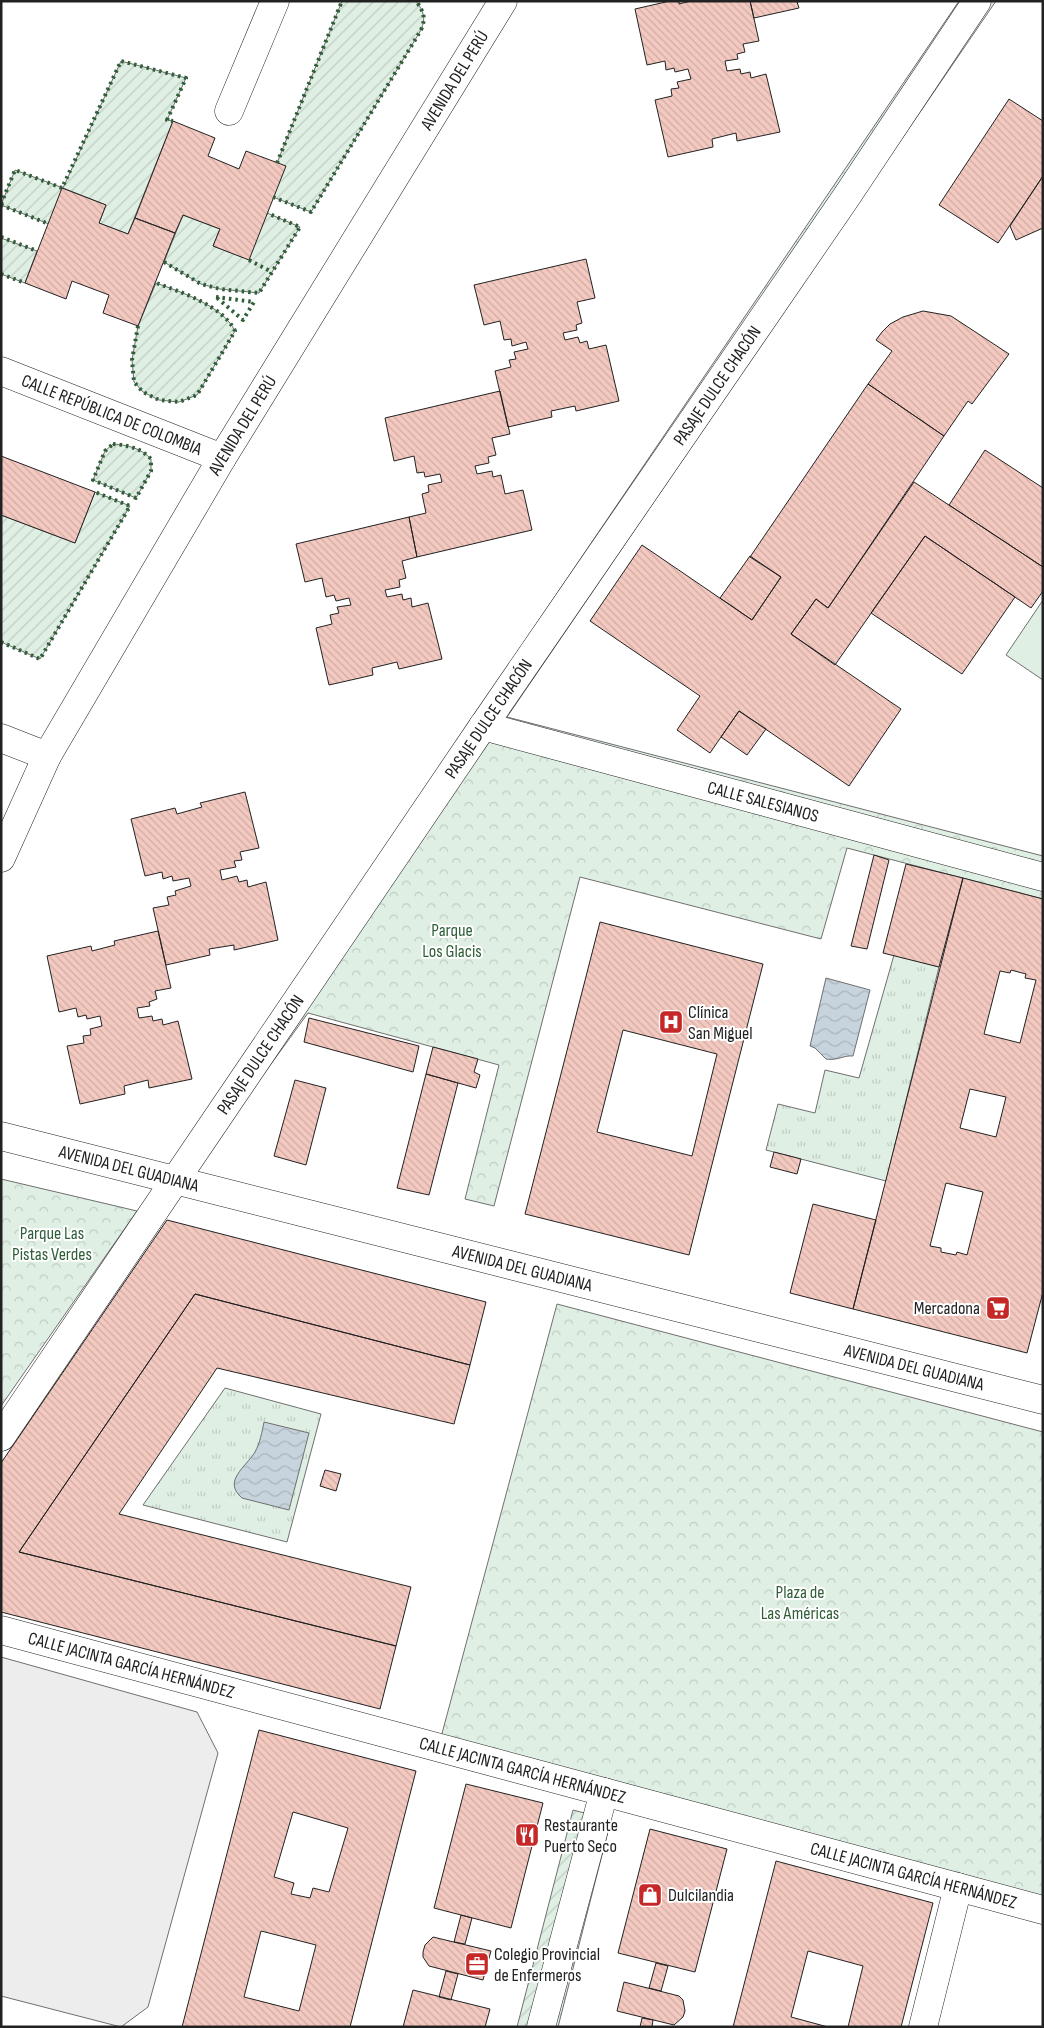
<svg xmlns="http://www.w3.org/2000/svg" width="1044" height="2028" viewBox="0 0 1044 2028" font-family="'Sofia Sans Condensed',sans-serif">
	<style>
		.grass { fill: url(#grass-tufts); stroke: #6f6f6f }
		.park { fill: url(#park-crowns); stroke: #6f6f6f }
		.garden { fill: url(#garden-furrows); stroke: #6f6f6f }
		.pitch { fill: #e0efe3; stroke: #6f6f6f }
		.parking { fill: #ededed; stroke: #6f6f6f }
		.water { fill: url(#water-waves); stroke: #6f6f6f }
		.building { fill: url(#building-back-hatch); stroke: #222; fill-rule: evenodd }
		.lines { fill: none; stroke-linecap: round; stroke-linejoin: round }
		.minor-casing { stroke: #222; stroke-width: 29 }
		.minor { stroke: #fff; stroke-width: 28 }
		.hedge { stroke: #2f5e38; stroke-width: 4; stroke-dasharray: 2.5 4; stroke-linecap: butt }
		.labels { text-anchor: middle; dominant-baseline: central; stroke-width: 4; stroke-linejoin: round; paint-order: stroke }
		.street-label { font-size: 18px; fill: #222; stroke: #fff }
		.park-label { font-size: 18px; fill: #2f5e38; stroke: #fff }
		.poi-label { font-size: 18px; fill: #222; stroke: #fff; text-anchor: start }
	</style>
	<defs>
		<pattern id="grass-tufts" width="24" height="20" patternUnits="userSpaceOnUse" patternTransform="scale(1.25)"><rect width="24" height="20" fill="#e0efe3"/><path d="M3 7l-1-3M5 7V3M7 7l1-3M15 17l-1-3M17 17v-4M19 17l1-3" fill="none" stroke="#c0cdc2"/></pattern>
		<pattern id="park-crowns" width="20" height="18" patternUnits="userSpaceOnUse" patternTransform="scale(1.25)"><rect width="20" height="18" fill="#e0efe3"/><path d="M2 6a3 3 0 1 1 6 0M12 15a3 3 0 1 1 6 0" fill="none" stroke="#c0cdc2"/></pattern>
		<pattern id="garden-furrows" width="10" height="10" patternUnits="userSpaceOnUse" patternTransform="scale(1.25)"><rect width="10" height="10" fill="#e0efe3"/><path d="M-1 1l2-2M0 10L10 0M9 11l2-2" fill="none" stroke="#c0cdc2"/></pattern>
		<pattern id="water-waves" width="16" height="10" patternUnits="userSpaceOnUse" patternTransform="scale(1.25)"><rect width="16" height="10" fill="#c7d3dd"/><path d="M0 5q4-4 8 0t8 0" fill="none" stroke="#abb5bd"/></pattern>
		<pattern id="building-back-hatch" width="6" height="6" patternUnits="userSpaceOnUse" patternTransform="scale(1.25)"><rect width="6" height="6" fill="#f3c9c0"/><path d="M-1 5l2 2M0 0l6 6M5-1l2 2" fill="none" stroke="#d0aca5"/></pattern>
	</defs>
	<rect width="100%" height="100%" fill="#fff"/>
	<path class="grass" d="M894,955L939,967L886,1181L766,1150L778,1104L815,1113L825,1070L859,1078Z
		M225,1388L321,1414L287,1542L143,1505Z"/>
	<path class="park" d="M959,1H996L507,717L1043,856V899L847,848L821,939L580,877L494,1206L465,1199L499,1065L308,1013L213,1144L186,1140Z
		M1,1179L137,1211L1,1406Z
		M557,1304L1043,1432V1903L440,1741Z"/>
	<path class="garden" d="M342,1H416C424,12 426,18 421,30L311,212L273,197L277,163Z
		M121,61L186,78L167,120L173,121L128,234L99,223L106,205L63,188L49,224L1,205L15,170L63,188Z
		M267,213L300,227L259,293L220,289L201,284L164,262L183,215L220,229L213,246L248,259Z
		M1,238L37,251L25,283L1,274Z
		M156,283C181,292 223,306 235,331L197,395L179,402L159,400L143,392L134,382L132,360L138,326Z
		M113,444C127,445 141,448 151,459V471L136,498L93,480L105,451Z
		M95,492L130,506L40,659L1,642V515L75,543Z
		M573,1810L611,1820L558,2027H517Z"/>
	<path class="pitch" d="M1043,600V680L1006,655Z"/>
	<path class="parking" d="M1,1657L197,1712L218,1753L148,2007L121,2027L1,1996Z"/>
	<path class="water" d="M826,978L870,990L853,1056C844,1055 837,1061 826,1059L815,1048L810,1046Z
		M264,1422L309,1433L289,1510L242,1498C222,1481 246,1467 255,1452C260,1443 262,1432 264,1422Z"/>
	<path class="building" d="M670,1H679V4L691,1H750L759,41L743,44L745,52L737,54L738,59L725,61L727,71L740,69L741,74L750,72L751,78L766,74L780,132L737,141L736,133L712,139L713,147L668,157L655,100L672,96L671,89L679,88L677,82L691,79L688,69L675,72L674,68L666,70L665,61L647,65L635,9Z
		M750,1H803L797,2L799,8L754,18Z
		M1009,99L1043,121V176L998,243L939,205Z
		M173,121L215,138L208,156L239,169L246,151L286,166L249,260L213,246L220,229L183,215L175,233L135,218Z
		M1043,176V228L1016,240L1010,226Z
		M62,188L106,205L99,223L128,234L135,218L175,233L138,326L103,313L109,295L72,281L66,299L25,283Z
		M586,259L595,298L577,302L582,323L576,325L577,330L563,333L565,340L578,337L580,343L587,341L589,349L606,345L619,401L576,411L575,406L551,411L552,417L508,427L495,371L511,367L509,360L516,359L514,352L528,349L526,342L512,346L511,339L504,340L500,321L484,325L474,285Z
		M923,311L951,316L1009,354L972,404L968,401L944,436L868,384L892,351L876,340L882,332L890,324L903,317Z
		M868,384L944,436L828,608L816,599L791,634L901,709L849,786L739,711L710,753L677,730L700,696L590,621L642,545L752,620L781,577L750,557Z
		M500,391L510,434L492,438L496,455L488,457L489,463L475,466L477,474L492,471L493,477L501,475L505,494L523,490L532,530L417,557L409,517L426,513L422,494L429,492L428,485L442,482L440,474L425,477L424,472L417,473L414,456L394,461L385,418Z
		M985,450L1043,488V567L949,505Z
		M1,456L95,492L75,543L1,515Z
		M914,482L1043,567V591L1031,608L925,536L835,665L791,634L816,599L828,608Z
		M409,517L417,557L402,561L406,578L399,580L400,587L385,590L387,597L402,594L403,600L411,598L412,607L428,603L442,659L399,669L397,662L372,668L373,675L329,685L316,628L332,624L330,615L339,613L337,607L351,605L349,598L336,601L334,595L326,597L322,578L305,582L296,544Z
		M925,536L1015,597L962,674L871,613Z
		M750,556L781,577L752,620L720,598Z
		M739,711L766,729L747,755L721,737Z
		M245,792L259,848L240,852L242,860L234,861L236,867L220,870L222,880L237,876L239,882L247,880L248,887L266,882L278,940L234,950V945L209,949L210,955L166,965L153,908L169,905L167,897L176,895L175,891L191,886L189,878L173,881L172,876L163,879L162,872L145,876L131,819L175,808L177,814L202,807L200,803Z
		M874,855L889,860L867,949L851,946Z
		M906,864L963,878L939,967L883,953Z
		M963,878L1043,899V1292L1027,1353L853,1309ZM1011,970L1026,974L1025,978L1036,980L1020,1043L984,1034L1000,971L1010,973ZM970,1089L1006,1097L996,1137L960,1128ZM946,1183L983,1192L967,1255L957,1252L956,1255L941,1252V1248L930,1246Z
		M600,922L763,964L689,1255L525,1214ZM623,1030L717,1054L692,1156L597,1132Z
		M158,931L171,988L155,991L157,999L149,1002L150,1006L137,1008L139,1018L152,1016L153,1021L162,1019L163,1025L178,1021L192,1079L149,1088L148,1080L124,1086L125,1094L80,1104L67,1046L84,1043L83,1036L91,1035L90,1029L102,1026L100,1016L87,1019L86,1015L78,1017L76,1008L59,1012L47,956L91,946L92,951L115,945L114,941Z
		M309,1018L419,1046L413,1072L304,1042Z
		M433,1047L478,1059L474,1072L480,1075L476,1088L426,1074Z
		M426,1074L458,1083L429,1195L397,1188Z
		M295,1080L326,1088L306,1165L274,1156Z
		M774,1152L801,1159L797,1174L770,1167Z
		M813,1204L876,1220L853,1309L790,1293Z
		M167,1220L486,1302L470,1365L195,1294L19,1552L396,1646L380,1709L1,1612V1463Z
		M195,1294L470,1365L454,1424L217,1368L119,1514L411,1587L396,1646L19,1552Z
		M325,1470L341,1474L336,1491L320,1486Z
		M259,1730L416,1771L350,2027H182ZM293,1812L348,1828L329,1892L313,1888L310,1898L291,1894L294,1883L274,1877ZM261,1931L316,1945L299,2011L244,1997Z
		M466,1784L543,1803L511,1928L434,1908Z
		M650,1829L727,1849L695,1972L618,1953Z
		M776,1861L933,1903L901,2027H848L863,1966L808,1951L791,2017L828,2027H733Z
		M461,1915L472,1918L465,1944L454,1942Z
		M433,1937L491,1951L483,1980L429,1966L423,1957V1952L425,1945Z
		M656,1963L668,1966L661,1991L649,1988Z
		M446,1971L458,1974L451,2000L439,1997Z
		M624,1982L679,1996L683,2000L685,2011L683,2017L674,2025L617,2011Z
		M413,1990L490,2009L485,2027H403Z
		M642,2018L653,2020L652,2027H640Z"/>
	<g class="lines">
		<defs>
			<g id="minor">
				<path d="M229,111L275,1"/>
				<path id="s1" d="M1,371L222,458"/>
				<path id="s2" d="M483,726L1043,877"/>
				<path d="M1,738L47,756"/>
				<path id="s3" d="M1,858L47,756L222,458L503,1"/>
				<path id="s4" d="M1,1136L1043,1400"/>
				<path id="s5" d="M1,1437L483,726L847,196L977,1"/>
				<path id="s6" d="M1,1630L1043,1910"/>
				<path d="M541,2027L604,1792"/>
				<path d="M923,2027L958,1887"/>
			</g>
		</defs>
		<use href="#minor" class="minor-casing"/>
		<use href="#minor" class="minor"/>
		<path class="hedge" d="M277,163L342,1
			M273,197L311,212L421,30C426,18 424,12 416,1
			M1,204L15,170L62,188L121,61L186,78L167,120L173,121
			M1,205L49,224
			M1,237L37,251
			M249,260L272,272
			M164,262L201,284L220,289L259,293L300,227L267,213
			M1,274L25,283
			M216,297L254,302L243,320Z
			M138,326L132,360L134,382L143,392L159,400L179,402L197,395L235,331C223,306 181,292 156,283
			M113,444C127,445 141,448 151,459V471L136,498L93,480L105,451Z
			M1,642L40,659L130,506L95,492"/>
	</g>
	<defs>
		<symbol id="hospital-square" viewBox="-11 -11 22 22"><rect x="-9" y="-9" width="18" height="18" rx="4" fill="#c62828" stroke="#fff"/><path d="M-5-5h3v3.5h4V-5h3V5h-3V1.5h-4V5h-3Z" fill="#fff"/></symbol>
		<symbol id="supermarket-square" viewBox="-11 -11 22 22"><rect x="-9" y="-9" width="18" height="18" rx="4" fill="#c62828" stroke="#fff"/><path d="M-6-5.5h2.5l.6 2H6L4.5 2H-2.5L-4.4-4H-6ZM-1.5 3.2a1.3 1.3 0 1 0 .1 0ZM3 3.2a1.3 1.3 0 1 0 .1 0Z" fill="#fff"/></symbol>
		<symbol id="restaurant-square" viewBox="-11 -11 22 22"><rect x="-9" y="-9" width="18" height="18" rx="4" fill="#c62828" stroke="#fff"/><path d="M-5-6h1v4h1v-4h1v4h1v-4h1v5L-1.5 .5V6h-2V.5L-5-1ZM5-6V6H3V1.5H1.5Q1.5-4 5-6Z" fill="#fff"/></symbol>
		<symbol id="shop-square" viewBox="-11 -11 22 22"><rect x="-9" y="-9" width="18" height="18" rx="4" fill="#c62828" stroke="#fff"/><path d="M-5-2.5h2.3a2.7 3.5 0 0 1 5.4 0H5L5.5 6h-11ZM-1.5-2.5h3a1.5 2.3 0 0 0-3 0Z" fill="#fff"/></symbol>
		<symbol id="office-square" viewBox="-11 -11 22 22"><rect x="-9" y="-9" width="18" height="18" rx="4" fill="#c62828" stroke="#fff"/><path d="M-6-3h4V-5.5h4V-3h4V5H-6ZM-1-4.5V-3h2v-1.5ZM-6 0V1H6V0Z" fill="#fff"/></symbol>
	</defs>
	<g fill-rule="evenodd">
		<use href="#hospital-square" x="657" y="1008" width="28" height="28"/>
		<use href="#supermarket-square" x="984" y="1294" width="28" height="28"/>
		<use href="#restaurant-square" x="513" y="1821" width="28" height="28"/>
		<use href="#shop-square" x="636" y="1881" width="28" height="28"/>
		<use href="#office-square" x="463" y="1950" width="28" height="28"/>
	</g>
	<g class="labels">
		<g class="street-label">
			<text stroke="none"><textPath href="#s3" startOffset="901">AVENIDA DEL PERÚ</textPath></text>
			<text stroke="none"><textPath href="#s5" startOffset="1272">PASAJE DULCE CHACÓN</textPath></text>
			<text stroke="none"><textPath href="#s1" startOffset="119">CALLE REPÚBLICA DE COLOMBIA</textPath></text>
			<text stroke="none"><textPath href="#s3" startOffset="496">AVENIDA DEL PERÚ</textPath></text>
			<text stroke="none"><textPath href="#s5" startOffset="868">PASAJE DULCE CHACÓN</textPath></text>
			<text stroke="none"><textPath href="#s2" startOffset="290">CALLE SALESIANOS</textPath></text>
			<text stroke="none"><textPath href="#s5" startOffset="462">PASAJE DULCE CHACÓN</textPath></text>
			<text stroke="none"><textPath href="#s4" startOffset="132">AVENIDA DEL GUADIANA</textPath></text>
			<text stroke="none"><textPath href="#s4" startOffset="538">AVENIDA DEL GUADIANA</textPath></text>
			<text stroke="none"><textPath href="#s4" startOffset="942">AVENIDA DEL GUADIANA</textPath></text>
			<text stroke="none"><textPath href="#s6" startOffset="135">CALLE JACINTA GARCÍA HERNÁNDEZ</textPath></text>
			<text stroke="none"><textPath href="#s6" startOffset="540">CALLE JACINTA GARCÍA HERNÁNDEZ</textPath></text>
			<text stroke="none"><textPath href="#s6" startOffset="945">CALLE JACINTA GARCÍA HERNÁNDEZ</textPath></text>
		</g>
		<g class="park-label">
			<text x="452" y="930">Parque<tspan x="452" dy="21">Los Glacis</tspan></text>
			<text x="52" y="1233">Parque Las<tspan x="52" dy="21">Pistas Verdes</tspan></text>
			<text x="800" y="1592">Plaza de<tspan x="800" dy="21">Las Américas</tspan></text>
		</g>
		<g class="poi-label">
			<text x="688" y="1012">Clínica<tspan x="688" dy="21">San Miguel</tspan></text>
			<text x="980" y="1308" text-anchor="end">Mercadona</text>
			<text x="544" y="1825">Restaurante<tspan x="544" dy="21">Puerto Seco</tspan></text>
			<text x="668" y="1895">Dulcilandia</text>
			<text x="494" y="1954">Colegio Provincial<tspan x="494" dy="21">de Enfermeros</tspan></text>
		</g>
	</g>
	<rect width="1044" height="2028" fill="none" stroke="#222222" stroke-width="5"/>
</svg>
